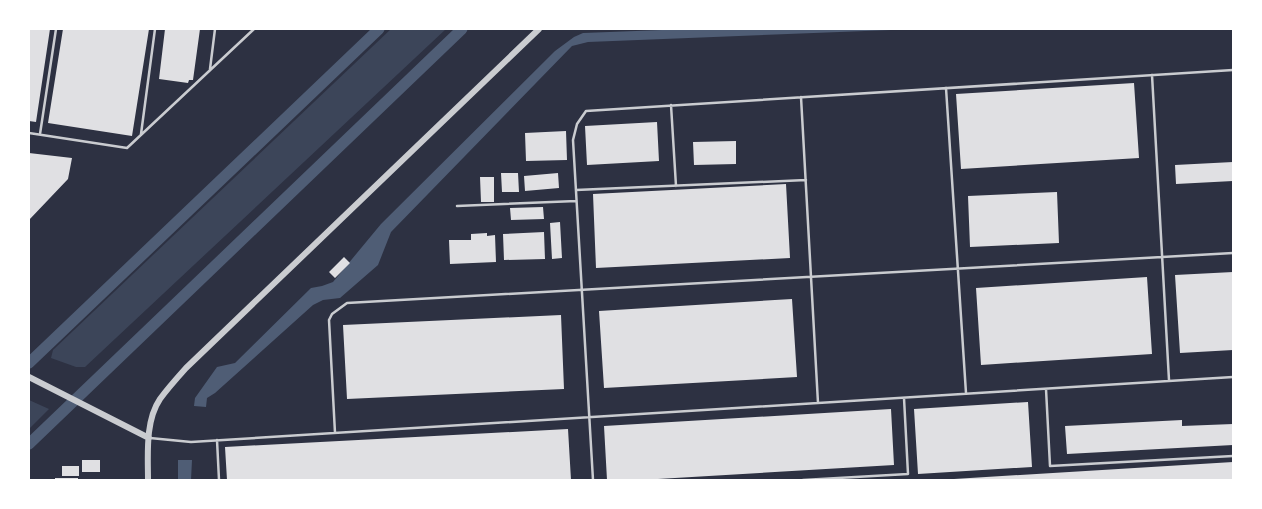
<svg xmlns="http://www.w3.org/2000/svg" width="1262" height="509" font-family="Signika,sans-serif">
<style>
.green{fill:#3c4559}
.water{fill:#4f5d75}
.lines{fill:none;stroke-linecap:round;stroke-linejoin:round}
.canal{stroke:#4f5d75;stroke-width:11}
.building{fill:#e0e0e3}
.service{stroke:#caccd0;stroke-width:2.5}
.tertiary{stroke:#caccd0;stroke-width:6}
</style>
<rect width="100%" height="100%" fill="#2d3142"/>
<path class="green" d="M 391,29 L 446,29 L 85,367 L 76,367 L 51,358 L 53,350 Z
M 29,400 L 49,409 L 29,429 Z"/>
<path class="water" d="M 688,29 L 917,29 L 588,42 L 572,46 L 391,232 L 378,265 L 340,298 L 323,300 L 313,305 L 215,393 L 207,398 L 206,407 L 194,406 L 195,398 L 217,367 L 235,363 L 311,288 L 322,286 L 333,282 L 381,224 L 555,51 L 574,37 L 583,33 Z
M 178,460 L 192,460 L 191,480 L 178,480 Z"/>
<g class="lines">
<path class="canal" d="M 29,363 L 379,29
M 29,444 L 462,29"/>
</g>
<path class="building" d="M 29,29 L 50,29 L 36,122 L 29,121 Z
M 63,29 L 149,29 L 132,136 L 48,123 Z
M 165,29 L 200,29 L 193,80 L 189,80 L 188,83 L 159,79 Z
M 1134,83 L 1139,158 L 961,169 L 956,94 Z
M 657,122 L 659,161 L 587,165 L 585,126 Z
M 566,131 L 567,160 L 526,161 L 525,133 Z
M 736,141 L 736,164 L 694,165 L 693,142 Z
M 29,153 L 72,158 L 68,179 L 29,220 Z
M 1233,162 L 1233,181 L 1176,184 L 1175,165 Z
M 501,173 L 518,173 L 519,192 L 502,192 Z
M 558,173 L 559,188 L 525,191 L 524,176 Z
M 480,177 L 494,177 L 494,202 L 481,202 Z
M 786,184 L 790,258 L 596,268 L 593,194 Z
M 1057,192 L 1059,243 L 970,247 L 968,196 Z
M 543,207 L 544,219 L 511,220 L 510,208 Z
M 560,222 L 562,258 L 552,259 L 550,223 Z
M 544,232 L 545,259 L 504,260 L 503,234 Z
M 487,233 L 487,236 L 495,235 L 496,262 L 450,264 L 449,240 L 471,240 L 471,234 Z
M 344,257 L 350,263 L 335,278 L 329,272 Z
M 1233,272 L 1233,350 L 1180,353 L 1175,275 Z
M 1147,277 L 1152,354 L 981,365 L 976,288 Z
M 792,299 L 797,377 L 604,388 L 599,311 Z
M 561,315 L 564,389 L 347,399 L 343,325 Z
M 1028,402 L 1032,467 L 918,474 L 914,409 Z
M 891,409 L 894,465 L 641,480 L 607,480 L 604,426 Z
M 1182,420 L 1182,426 L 1233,424 L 1233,445 L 1067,454 L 1065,426 Z
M 568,429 L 571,480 L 227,480 L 225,447 Z
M 82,460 L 100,460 L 100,472 L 82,472 Z
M 1233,462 L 1233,480 L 954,480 L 954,479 Z
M 62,466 L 79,466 L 79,476 L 62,476 Z
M 55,478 L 78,478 L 78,480 L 55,480 Z"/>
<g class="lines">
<path class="service" d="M 210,69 L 215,29
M 1152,75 L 1169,380
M 946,88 L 966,393
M 801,97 L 818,403
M 671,105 L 676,186
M 29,133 L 127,148 L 254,29
M 40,134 L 56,29
M 141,134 L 155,29
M 576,190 L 806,180
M 457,206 L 576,201
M 1046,389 L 1050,466 L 1233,456
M 335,433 L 329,320 L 332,314 L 347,303 L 1233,253
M 150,438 L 191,442 L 1233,377
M 217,440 L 219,480
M 593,480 L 573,140 L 577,124 L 586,111 L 1233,70
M 803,480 L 908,474 L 904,398"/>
<path class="tertiary" d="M 29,377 L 149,438
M 148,480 C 148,455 145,421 160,399 C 168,388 177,378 186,368 L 539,29"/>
</g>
<rect width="1262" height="509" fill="none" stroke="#ffffff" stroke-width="60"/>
</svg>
